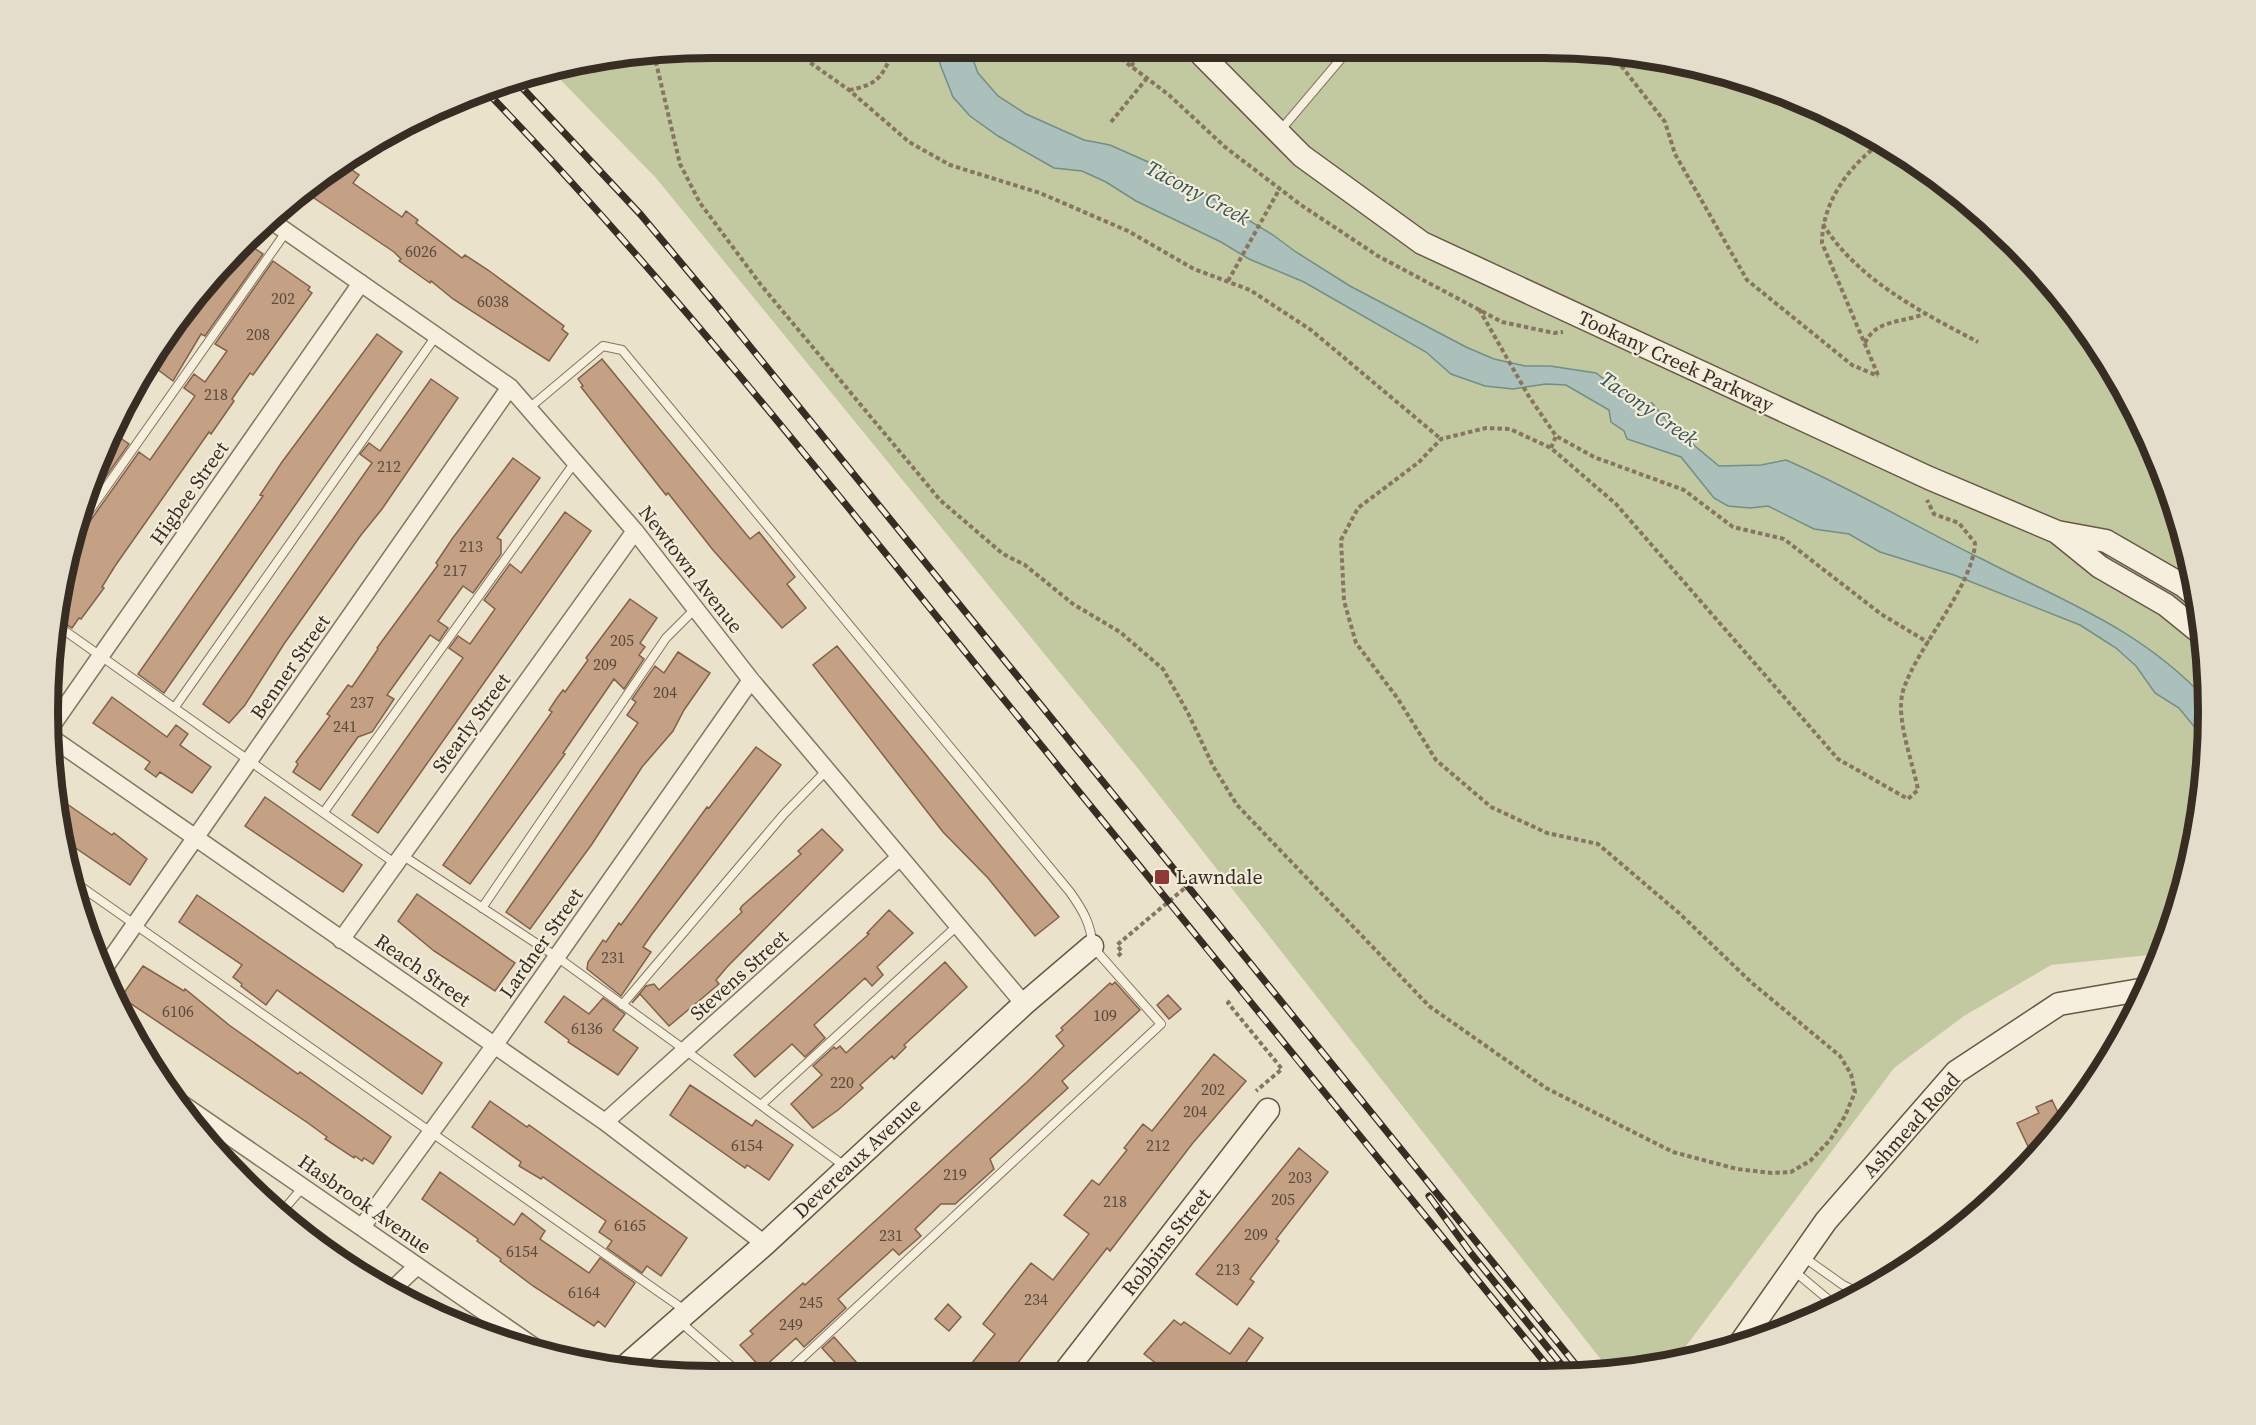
<svg xmlns="http://www.w3.org/2000/svg" width="2256" height="1425" font-family="'Source Serif 4',serif">
<style>
.green{fill:#c2c8a0}
.water{fill:#abc0ba;stroke:#728e87;stroke-width:1.5}
.building{fill:#c4a185;stroke:#826149;stroke-width:1.5}
.lines{fill:none;stroke-linecap:round;stroke-linejoin:round}
.lane-casing{stroke:#867561;stroke-width:10}
.street-casing{stroke:#867561;stroke-width:19}
.secondary-casing{stroke:#685744;stroke-width:25}
.path{stroke:#867561;stroke-width:4;stroke-dasharray:4.5 3;stroke-linecap:butt}
.lane{stroke:#f6efde;stroke-width:8}
.street{stroke:#f6efde;stroke-width:16}
.secondary{stroke:#f6efde;stroke-width:22}
.rail-casing{stroke:#382d23;stroke-width:7}
.rail{stroke:#f3ecda;stroke-width:4.5;stroke-dasharray:14;stroke-linecap:butt}
.poi-dot{fill:#8e3938;stroke:#f3ecda;stroke-width:2}
.labels{text-anchor:middle;stroke-width:4.5;stroke-linejoin:round;paint-order:stroke}
.number-label{font-size:16px;fill:#5b4a3c}
.street-label{font-size:20px;fill:#382d23;stroke:#f3ecda}
.poi-label{font-size:20px;fill:#382d23;stroke:#f3ecda;text-anchor:start}
.water-label{font-size:21px;font-style:italic;fill:#345654;stroke:#f3ecda}
.rim{fill:none;stroke:#382d23;stroke-width:8}
</style>
<rect width="100%" height="100%" fill="#eae2cb"/>
<path class="green" d="M 625,54 L 1630,54 L 1798,99 L 1948,186 L 2043,275 L 2119,381 L 2173,499 L 2202,626 L 2207,756 L 2185,885 L 2159,954 L 2051,965 L 1964,1016 L 1894,1068 L 1677,1358 L 1610,1371 L 1140,771 L 656,178 L 552,71 Z"/>
<path class="water" d="M 941,54 L 971,54 L 978,73 L 998,96 L 1026,114 L 1084,140 L 1110,145 L 1164,169 L 1273,235 L 1296,252 L 1350,286 L 1466,347 L 1494,359 L 1525,366 L 1550,366 L 1596,373 L 1636,404 L 1652,403 L 1671,426 L 1719,466 L 1761,465 L 1786,460 C 1853,489 1916,527 1982,559 C 2065,602 2139,628 2205,698 L 2206,741 L 2179,708 L 2155,693 L 2136,666 L 2116,648 L 2080,625 L 1954,575 L 1880,552 L 1849,534 L 1814,529 L 1768,506 L 1750,508 L 1728,506 L 1714,498 L 1681,457 L 1627,439 L 1624,431 L 1611,422 L 1609,410 L 1566,385 L 1546,384 L 1513,389 L 1485,386 L 1451,374 L 1426,352 L 1304,282 L 1249,259 L 1221,242 L 1136,201 L 1106,182 L 1082,171 L 1054,168 L 998,136 L 970,116 L 953,97 L 940,64 Z"/>
<path class="building" d="M 341,162 L 359,175 L 353,183 L 402,217 L 406,211 L 418,220 L 416,223 L 462,258 L 465,255 L 488,270 L 564,326 L 562,329 L 568,334 L 549,361 L 453,299 L 431,281 L 430,283 L 399,261 L 401,259 L 394,252 L 305,192 Z
M 244,241 L 263,254 L 205,336 L 201,334 L 173,381 L 149,363 L 186,308 Z
M 273,261 L 310,287 L 308,290 L 312,293 L 253,375 L 250,373 L 232,399 L 234,401 L 211,434 L 209,432 L 115,566 L 102,587 L 104,588 L 81,619 L 79,618 L 72,628 L 59,620 L 77,533 L 83,531 L 139,452 L 150,460 L 195,396 L 184,388 L 194,374 L 205,382 L 227,351 L 215,344 Z
M 377,334 L 402,352 L 164,693 L 138,674 L 263,496 L 260,495 L 282,462 Z
M 602,359 L 750,539 L 759,532 L 795,577 L 787,584 L 806,608 L 782,628 L 713,550 L 668,493 L 666,495 L 581,387 L 583,386 L 578,379 Z
M 431,379 L 458,398 L 382,509 L 361,535 L 284,644 L 245,705 L 229,723 L 203,704 L 372,463 L 360,454 L 369,443 L 380,451 Z
M 113,433 L 129,444 L 81,512 L 84,498 Z
M 513,458 L 540,478 L 497,538 L 501,540 L 501,554 L 473,593 L 463,586 L 438,621 L 448,628 L 439,641 L 430,635 L 387,695 L 394,699 L 372,732 L 358,737 L 320,790 L 293,772 L 298,764 L 296,762 L 330,716 L 327,714 L 348,685 L 352,687 L 378,649 L 377,648 L 438,565 L 436,563 L 452,539 Z
M 565,512 L 591,531 L 378,833 L 352,815 L 463,658 L 449,648 L 458,636 L 470,644 L 495,609 L 484,600 L 510,564 L 521,573 Z
M 630,599 L 657,618 L 640,643 L 645,647 L 639,655 L 644,659 L 624,689 L 614,679 L 563,753 L 565,754 L 470,884 L 443,865 L 552,712 L 549,710 L 557,698 L 563,690 L 565,692 L 588,660 L 586,658 Z
M 837,646 L 1059,917 L 1035,936 L 988,878 L 943,832 L 813,665 Z
M 678,652 L 710,673 L 684,710 L 673,731 L 642,767 L 592,844 L 530,929 L 506,912 L 638,723 L 627,715 L 636,702 L 632,699 L 655,666 L 664,673 Z
M 112,697 L 167,737 L 176,725 L 188,734 L 180,745 L 211,767 L 192,793 L 160,772 L 156,777 L 145,769 L 150,762 L 93,723 Z
M 756,747 L 781,765 L 652,934 L 643,947 L 651,952 L 621,996 L 587,969 L 588,962 L 603,940 L 606,942 L 619,923 L 621,925 L 707,807 L 709,808 Z
M 54,795 L 112,835 L 114,833 L 147,859 L 130,885 L 61,838 Z
M 265,797 L 362,865 L 343,892 L 245,826 Z
M 822,829 L 843,850 L 727,967 L 716,980 L 719,984 L 669,1026 L 640,994 L 632,1003 L 646,986 L 654,984 L 659,990 L 742,912 L 740,909 L 742,906 L 801,854 L 798,851 Z
M 417,894 L 515,963 L 495,991 L 434,951 L 398,921 Z
M 197,895 L 442,1063 L 422,1094 L 277,990 L 266,1005 L 241,986 L 242,984 L 233,977 L 242,965 L 179,922 Z
M 889,910 L 913,933 L 877,967 L 883,975 L 872,986 L 865,978 L 814,1025 L 825,1038 L 805,1057 L 792,1044 L 755,1077 L 734,1055 L 869,934 L 867,933 Z
M 945,962 L 967,987 L 904,1045 L 906,1047 L 894,1059 L 892,1056 L 860,1085 L 863,1088 L 838,1110 L 813,1128 L 791,1104 L 822,1075 L 813,1066 L 834,1047 L 836,1049 L 840,1046 L 846,1053 Z
M 143,966 L 184,991 L 185,989 L 229,1025 L 298,1074 L 300,1072 L 391,1137 L 373,1164 L 364,1158 L 362,1161 L 355,1156 L 354,1158 L 325,1139 L 327,1137 L 308,1123 L 121,997 Z
M 1115,982 L 1140,1010 L 1062,1081 L 1068,1088 L 990,1159 L 994,1169 L 955,1204 L 941,1204 L 915,1229 L 921,1236 L 899,1255 L 893,1249 L 838,1299 L 846,1308 L 804,1347 L 796,1338 L 762,1369 L 740,1345 L 753,1334 L 750,1331 L 803,1283 L 805,1285 L 827,1265 L 1027,1082 L 1064,1046 L 1056,1036 L 1063,1030 L 1061,1028 L 1110,983 L 1112,985 Z
M 1168,995 L 1181,1009 L 1169,1019 L 1157,1005 Z
M 564,996 L 589,1014 L 603,998 L 625,1014 L 613,1030 L 638,1048 L 618,1075 L 568,1042 L 569,1040 L 545,1022 Z
M 1214,1054 L 1246,1081 L 1192,1144 L 1110,1251 L 1107,1248 L 1010,1373 L 964,1373 L 995,1334 L 983,1324 L 1031,1263 L 1053,1280 L 1089,1234 L 1064,1215 L 1092,1180 L 1099,1185 L 1127,1150 L 1124,1148 L 1143,1124 L 1152,1131 Z
M 690,1085 L 752,1126 L 756,1120 L 793,1145 L 769,1180 L 747,1165 L 745,1168 L 670,1115 Z
M 2052,1100 L 2064,1125 L 2033,1157 L 2017,1123 L 2039,1113 L 2036,1107 Z
M 490,1101 L 527,1127 L 529,1125 L 687,1238 L 661,1276 L 647,1266 L 642,1273 L 607,1248 L 612,1241 L 599,1232 L 606,1221 L 543,1177 L 541,1179 L 519,1166 L 521,1162 L 472,1127 Z
M 1299,1148 L 1328,1172 L 1276,1239 L 1279,1241 L 1250,1279 L 1254,1282 L 1237,1305 L 1196,1274 Z
M 440,1172 L 514,1225 L 522,1213 L 545,1231 L 540,1239 L 589,1273 L 600,1258 L 635,1283 L 605,1327 L 598,1321 L 594,1326 L 533,1286 L 500,1261 L 501,1259 L 477,1241 L 478,1239 L 422,1199 Z
M 948,1304 L 961,1317 L 949,1331 L 935,1319 Z
M 1174,1320 L 1181,1325 L 1184,1322 L 1230,1354 L 1249,1328 L 1263,1338 L 1246,1362 L 1264,1374 L 1170,1374 L 1144,1354 Z
M 834,1337 L 865,1372 L 844,1372 L 822,1348 Z"/>
<g class="lines">
<g class="lane-casing">
<path id="lane" d="M 1279,132 L 1345,54
M 528,409 L 603,346 L 622,350 C 773,530 920,712 1070,892 C 1082,909 1092,925 1092,946 L 1161,1024 L 787,1372
M 78,527 L 286,232
M 58,626 L 396,864
M 175,707 L 436,336
M 324,812 L 575,462
M 402,855 L 557,957 L 846,1167
M 70,879 L 686,1311
M 482,908 L 666,638 L 695,609
M 622,1005 L 784,814 L 827,770
M 761,1105 L 957,926
M 280,1214 L 303,1187
M 1802,1256 L 1843,1285 L 1862,1294
M 1793,1270 L 1836,1306
M 678,1320 L 738,1372"/>
</g>
<g class="street-casing">
<path id="street" d="M 270,220 L 510,387 L 635,531 L 751,680 L 1024,1004
M 51,727 L 361,283
M 52,738 L 605,1122 L 765,1244
M 341,940 L 635,531
M 103,970 L 510,387
M 171,1096 L 535,1347
M 605,1122 L 900,857
M 362,1227 L 494,1046 L 751,680
M 393,1289 L 417,1266
M 1072,1364 L 1085,1373"/>
</g>
<g class="secondary-casing">
<path id="secondary" d="M 1201,54 L 1302,156 L 1422,243 L 1929,478 L 2057,532 L 2106,541 L 2184,586 L 2195,595
M 2058,533 L 2100,567 L 2166,605 L 2203,635
M 1739,1345 L 1826,1221 L 1956,1072 L 2059,1004 L 2146,989
M 621,1370 L 765,1244 L 1024,1004 L 1092,946
M 1064,1373 L 1268,1110"/>
</g>
<path class="path" d="M 654,54 L 680,164 L 700,203 L 761,285 L 940,500 L 1003,554 L 1025,565 L 1073,604 L 1120,632 L 1163,669 L 1188,713 L 1213,766 L 1237,805 L 1429,1006 L 1546,1088 L 1673,1152 L 1737,1169 L 1772,1173 L 1791,1172 L 1810,1161 L 1830,1140 L 1845,1116 L 1855,1092 L 1851,1074 L 1840,1056 L 1752,983 L 1679,913 L 1598,844 L 1547,833 L 1491,807 L 1436,760 L 1398,699 L 1356,643 L 1344,601 L 1341,540 L 1358,508 L 1419,462 L 1441,439 L 1486,428 L 1510,429 L 1551,448 L 1616,504 L 1838,759 L 1908,799 L 1918,790 C 1913,762 1895,718 1903,691 C 1916,648 1973,587 1975,543 L 1959,523 L 1934,514 L 1927,500
M 798,54 L 849,90 L 909,142 L 950,165 L 1040,193 L 1128,231 L 1194,269 L 1250,290 L 1311,330 L 1441,439
M 1115,54 L 1169,95 L 1225,147 L 1301,205 L 1378,256 L 1502,322 L 1554,333 L 1563,332
M 1612,54 L 1665,122 L 1675,154 L 1747,280 L 1852,365 L 1878,376
M 1131,66 L 1141,54
M 849,90 C 876,85 881,79 892,54
M 1111,122 L 1147,78
M 1823,224 C 1856,279 1923,313 1978,342
M 1228,281 L 1280,188
M 1479,309 L 1528,395 L 1556,436 L 1594,457 L 1684,490 L 1733,527 L 1784,539 L 1881,614 L 1929,643
M 1865,343 C 1876,319 1902,323 1924,314
M 1878,375 L 1822,243 C 1822,204 1847,168 1878,145
M 1551,448 L 1556,436
M 1118,956 L 1122,952 L 1117,945 L 1192,882
M 1230,1001 L 1228,1003 L 1282,1069 L 1256,1091"/>
<use href="#lane" class="lane"/>
<use href="#street" class="street"/>
<use href="#secondary" class="secondary"/>
<g class="rail-casing">
<path id="rail" d="M 515,80 L 641,215 L 718,307 L 1585,1376
M 485,90 C 658,269 814,465 971,659 C 1165,898 1360,1136 1555,1375
M 1429,1196 L 1470,1252 L 1570,1375"/>
</g>
<use href="#rail" class="rail"/>
</g>
<rect class="poi-dot" x="1154" y="869" width="16" height="16" rx="3"/>
<g class="labels">
<g class="number-label">
<text x="421" y="257">6026</text>
<text x="283" y="304">202</text>
<text x="493" y="307">6038</text>
<text x="258" y="340">208</text>
<text x="216" y="400">218</text>
<text x="389" y="472">212</text>
<text x="471" y="552">213</text>
<text x="455" y="576">217</text>
<text x="622" y="646">205</text>
<text x="605" y="670">209</text>
<text x="665" y="698">204</text>
<text x="362" y="708">237</text>
<text x="345" y="732">241</text>
<text x="613" y="963">231</text>
<text x="178" y="1017">6106</text>
<text x="1105" y="1021">109</text>
<text x="587" y="1034">6136</text>
<text x="842" y="1088">220</text>
<text x="1213" y="1095">202</text>
<text x="1195" y="1117">204</text>
<text x="747" y="1151">6154</text>
<text x="1158" y="1151">212</text>
<text x="955" y="1180">219</text>
<text x="1300" y="1183">203</text>
<text x="1283" y="1205">205</text>
<text x="1115" y="1207">218</text>
<text x="630" y="1231">6165</text>
<text x="1256" y="1240">209</text>
<text x="891" y="1241">231</text>
<text x="522" y="1257">6154</text>
<text x="1228" y="1275">213</text>
<text x="584" y="1298">6164</text>
<text x="1036" y="1305">234</text>
<text x="811" y="1308">245</text>
<text x="791" y="1330">249</text>
</g>
<g class="street-label">
<text transform="translate(1676 361) rotate(25)" y="7">Tookany Creek Parkway</text>
<text transform="translate(189 493) rotate(-55)" y="7">Higbee Street</text>
<text transform="translate(691 569) rotate(52)" y="7">Newtown Avenue</text>
<text transform="translate(290 667) rotate(-55)" y="7">Benner Street</text>
<text transform="translate(471 723) rotate(-54)" y="7">Stearly Street</text>
<text transform="translate(541 943) rotate(-55)" y="7">Lardner Street</text>
<text transform="translate(423 970) rotate(35)" y="7">Reach Street</text>
<text transform="translate(739 975) rotate(-42)" y="7">Stevens Street</text>
<text transform="translate(1911 1125) rotate(-48)" y="7">Ashmead Road</text>
<text transform="translate(857 1158) rotate(-43)" y="7">Devereaux Avenue</text>
<text transform="translate(365 1204) rotate(35)" y="7">Hasbrook Avenue</text>
<text transform="translate(1166 1242) rotate(-52)" y="7">Robbins Street</text>
</g>
<g class="poi-label">
<text x="1176" y="884">Lawndale</text>
</g>
<g class="water-label">
<text transform="translate(1198 193) rotate(28)" y="7">Tacony Creek</text>
<text transform="translate(1649 409) rotate(35)" y="7">Tacony Creek</text>
</g>
</g>
<path d="M0 0H2256V1425H0ZM712 58H1544A654 654 0 0 1 2198 712V712A654 654 0 0 1 1544 1366H712A654 654 0 0 1 58 712V712A654 654 0 0 1 712 58Z" fill="#e4ddcb" fill-rule="evenodd"/>
<path class="rim" d="M712 58H1544A654 654 0 0 1 2198 712V712A654 654 0 0 1 1544 1366H712A654 654 0 0 1 58 712V712A654 654 0 0 1 712 58Z"/>
</svg>
